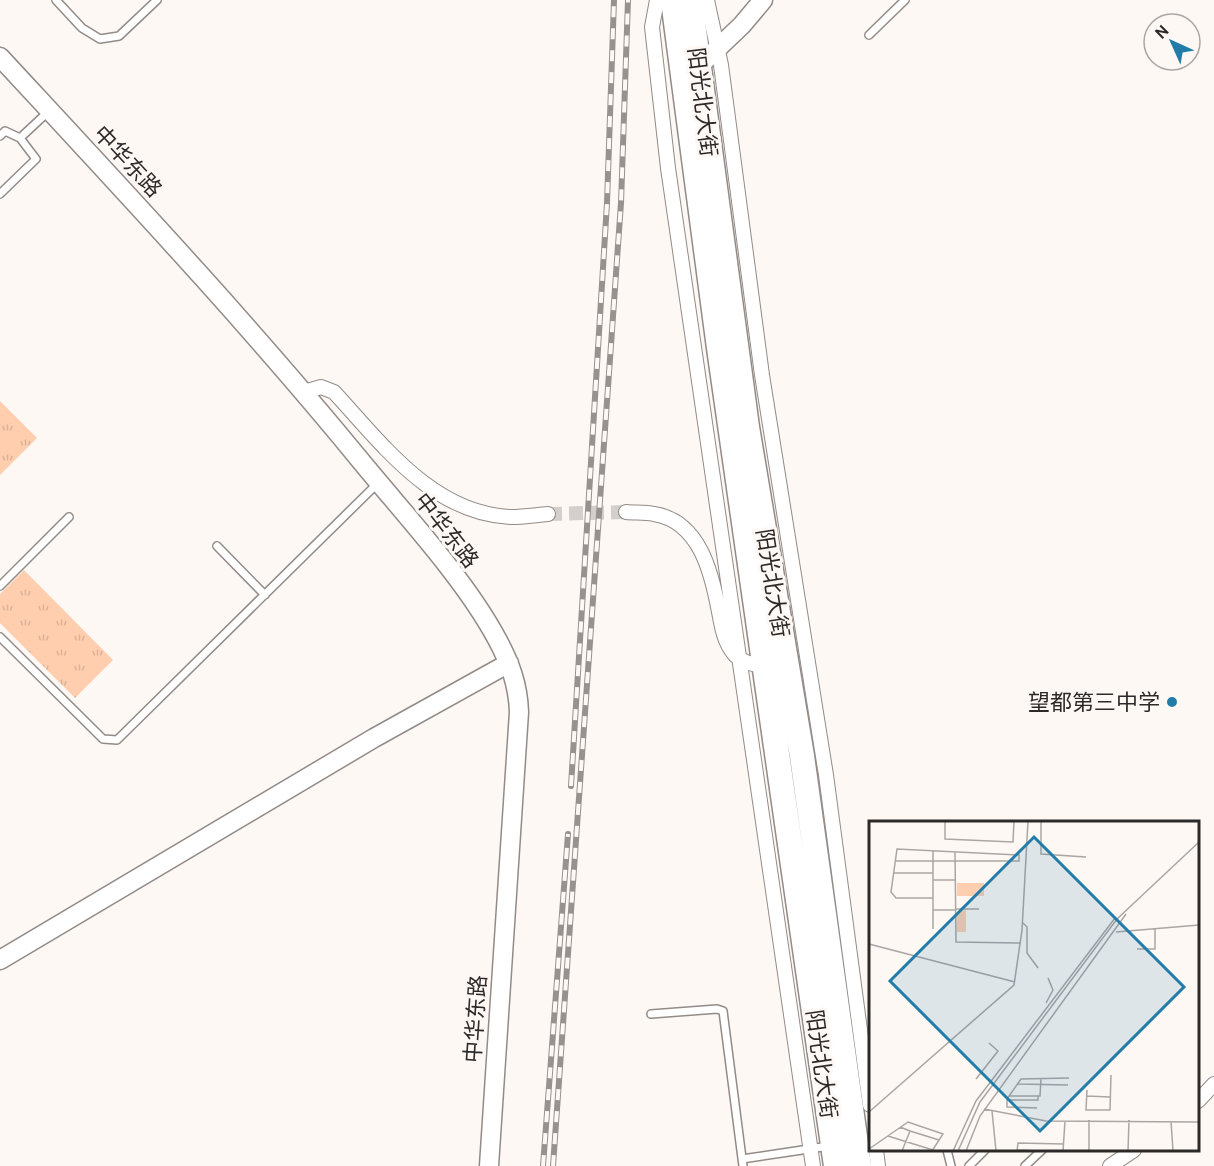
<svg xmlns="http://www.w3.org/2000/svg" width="1214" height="1166" font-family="Cabin,'Noto Sans SC',sans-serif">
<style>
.grass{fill:url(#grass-tufts)}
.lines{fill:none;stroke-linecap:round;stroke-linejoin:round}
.street-tunnel{stroke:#d4cfcc;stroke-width:14;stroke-dasharray:14 7;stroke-linecap:butt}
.lane-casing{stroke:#928b87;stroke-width:10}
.street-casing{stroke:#928b87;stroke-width:16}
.secondary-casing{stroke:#928b87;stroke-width:21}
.highway-casing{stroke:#928b87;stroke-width:27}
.lane{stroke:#fff;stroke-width:7}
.street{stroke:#fff;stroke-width:14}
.secondary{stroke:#fff;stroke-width:18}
.highway{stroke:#fff;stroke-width:24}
.rail-casing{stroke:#979290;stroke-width:6}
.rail{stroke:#fef8f5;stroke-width:4;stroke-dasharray:11;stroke-linecap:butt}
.poi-dot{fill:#227caa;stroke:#fef8f5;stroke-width:2}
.labels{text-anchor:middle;stroke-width:6;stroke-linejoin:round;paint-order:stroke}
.street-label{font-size:22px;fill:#2c2a28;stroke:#fef8f5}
.poi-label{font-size:22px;fill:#2c2a28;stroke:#fef8f5;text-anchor:end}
.inset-road{fill:none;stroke:#aaa6a3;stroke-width:1.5}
.view{fill:#227caa;fill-opacity:0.15;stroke:#227caa;stroke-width:3}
.inset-edge{fill:none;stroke:#2c2a28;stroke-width:3}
</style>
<defs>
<pattern id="grass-tufts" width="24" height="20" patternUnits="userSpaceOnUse" patternTransform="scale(1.5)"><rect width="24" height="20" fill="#ffceaf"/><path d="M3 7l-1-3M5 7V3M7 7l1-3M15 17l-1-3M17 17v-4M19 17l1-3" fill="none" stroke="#dbb197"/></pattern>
</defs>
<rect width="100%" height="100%" fill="#fef8f5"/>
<path class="grass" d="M 0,401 L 37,438 L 0,475 Z
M 24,570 L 113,660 L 75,698 L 0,623 L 0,594 Z"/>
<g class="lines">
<path class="street-tunnel" d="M 548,514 L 626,512"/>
<g class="lane-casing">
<path id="lane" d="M 56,0 L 82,28 L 100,39 L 119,36 L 157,0
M 869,35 L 905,0
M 0,136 L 5,131 L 20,138 L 36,159 L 0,194
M 20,138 L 49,111
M 217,546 L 265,595
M 0,586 L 69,517
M 0,637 L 103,739 L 117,740 L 378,483
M 651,1014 L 717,1009 L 723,1011 L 743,1166
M 947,1150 L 951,1166
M 742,1159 L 829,1146
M 969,1166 L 985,1150
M 1025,1166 L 1042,1150"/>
</g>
<g class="street-casing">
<path id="street" d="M 657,0 L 652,27 L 668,168 L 813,1166
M 707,0 L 721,65 L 762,375 L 826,775 L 870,1105
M 304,392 L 321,387 L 334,392 C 382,444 433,514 511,517 C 523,517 536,515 548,514
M 626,512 C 635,513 645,512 654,514 C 700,521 712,574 719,612 C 722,627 724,643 735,655 C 743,663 753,664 764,666
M 1198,1101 L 1214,1084
M 876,1150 L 878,1166
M 1110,1166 L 1134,1150"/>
</g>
<g class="secondary-casing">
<path id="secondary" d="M 0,57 C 124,191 249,324 365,466 C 408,518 466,581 497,639 C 510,663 518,684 519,712 L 489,1166
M 698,67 L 742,25 L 763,0
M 0,960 L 374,738 L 509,663"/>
</g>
<g class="highway-casing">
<path id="highway" d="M 673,0 L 719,348 L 836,1166
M 690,0 L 747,427 L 802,756 L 859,1166"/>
</g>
<use href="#lane" class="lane"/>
<use href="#street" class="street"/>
<use href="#secondary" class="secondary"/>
<use href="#highway" class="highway"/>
<g class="rail-casing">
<path id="rail" d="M 571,786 L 607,203 L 614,0
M 543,1166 L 568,834
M 553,1166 L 621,203 L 628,0"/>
</g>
<use href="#rail" class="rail"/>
</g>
<circle class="poi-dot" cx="1172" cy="702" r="6"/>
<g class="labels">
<g class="street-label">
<text transform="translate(703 102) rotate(83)" y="8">阳光北大街</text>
<text transform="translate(128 161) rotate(47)" y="8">中华东路</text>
<text transform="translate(447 530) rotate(52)" y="8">中华东路</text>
<text transform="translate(773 583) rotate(81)" y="8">阳光北大街</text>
<text transform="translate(475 1019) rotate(-86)" y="8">中华东路</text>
<text transform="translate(822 1064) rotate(82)" y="8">阳光北大街</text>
</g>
<g class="poi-label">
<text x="1160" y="710">望都第三中学</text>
</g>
</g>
<g transform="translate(869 821)">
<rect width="330" height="330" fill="#fef8f5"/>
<path d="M 88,62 L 115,62 L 115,75 L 88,75 ZM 97,89 L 97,111 L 88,111 L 88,91 Z" fill="#ffceaf"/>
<path class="inset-road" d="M 76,0 L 76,18 L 144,21 L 145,0M 172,0 L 172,33 L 217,36M 64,30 L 64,108M 86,31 L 87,121 L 152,122M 27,40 L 150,40 L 150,34 L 28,28 L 22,71 L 27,77 L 64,77M 24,52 L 64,52M 64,59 L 86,59M 86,88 L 110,88M 64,89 L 86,89M 154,102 L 158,106 L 158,132 L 169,147M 247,111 L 330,104M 0,123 L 146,161M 268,128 L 286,128 L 286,108M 177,182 L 184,169 L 179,157M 107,258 L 129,230 L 120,222M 149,263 L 199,264M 218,269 L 217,289 L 241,289 L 242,254M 140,275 L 171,275 L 172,257M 218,275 L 241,276M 138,279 L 169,279 L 169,275M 168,287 L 138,286 L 138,278 L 152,258 L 200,257M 115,288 L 177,300 L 330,301M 123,290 L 127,330M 0,291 L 145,164 L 153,109 L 159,0M 302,300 L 304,330M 31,306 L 41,310 L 33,330M 41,310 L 70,319M 19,315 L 64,329M 0,328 L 39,301 L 74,313 L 63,330M 148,329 L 170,330M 84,330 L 107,280 L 246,97M 89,330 L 111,281 L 248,98 L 330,21M 97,330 L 111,295 L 257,93M 148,330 L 149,322 L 195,323M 194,330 L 196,300M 220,330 L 220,299M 259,330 L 260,299"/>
<path class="view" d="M 165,16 L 315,166 L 171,310 L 21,160 Z"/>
<rect width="330" height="330" class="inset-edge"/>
</g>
<g transform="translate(1172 42) rotate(315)"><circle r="28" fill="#fef8f5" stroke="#aaa6a3" stroke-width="1.5"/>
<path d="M0-4.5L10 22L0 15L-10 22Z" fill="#227caa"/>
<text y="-9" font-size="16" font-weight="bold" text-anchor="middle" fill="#2c2a28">N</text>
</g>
</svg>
